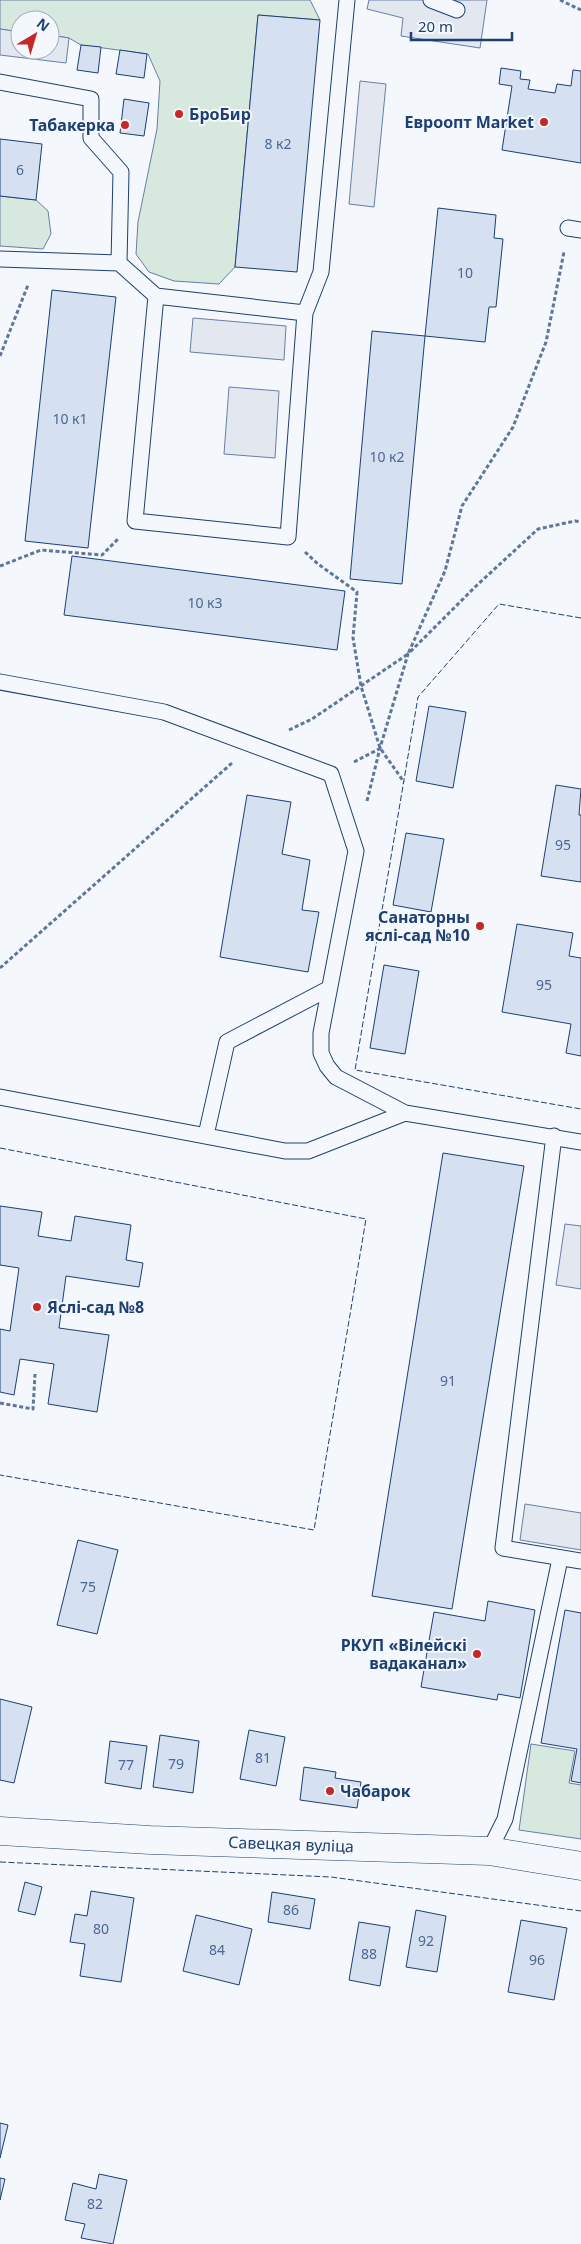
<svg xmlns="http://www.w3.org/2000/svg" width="581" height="2244" font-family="'Noto Sans',sans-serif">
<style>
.green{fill:#d7e8df;stroke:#687fa3}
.parking{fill:#e3e8f0;stroke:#687fa3}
.building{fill:#d5e0f0;stroke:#1d3f73}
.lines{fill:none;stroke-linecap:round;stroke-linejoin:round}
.service-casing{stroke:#1d3f73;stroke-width:17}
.tertiary-casing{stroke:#1d3f73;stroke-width:29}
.path{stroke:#5e769c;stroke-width:3;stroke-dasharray:4 2.5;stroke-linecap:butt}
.service{stroke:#f4f7fb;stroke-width:15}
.tertiary{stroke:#f4f7fb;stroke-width:28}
.fence{stroke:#1d3f73;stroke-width:1;stroke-dasharray:6 2.5;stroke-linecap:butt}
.poi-dot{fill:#c62828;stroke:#f4f7fb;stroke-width:2}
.labels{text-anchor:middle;stroke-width:4;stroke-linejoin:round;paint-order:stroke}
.number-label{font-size:14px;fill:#4b6792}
.poi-label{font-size:16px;font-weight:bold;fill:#1d3f73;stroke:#f4f7fb;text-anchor:end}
.street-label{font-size:16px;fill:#1d3f73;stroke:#f4f7fb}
</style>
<rect width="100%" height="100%" fill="#f4f7fb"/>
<path class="green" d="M 0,0 L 310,0 L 320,20 L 258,15 L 235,267 L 219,284 L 174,281 L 149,272 L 136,254 L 138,222 L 157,129 L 160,81 L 148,54 L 81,45 L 69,38 L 50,35 L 50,20 L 20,20 L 20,32 L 0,29 Z
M 0,196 L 36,200 L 48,211 L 51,234 L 43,249 L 0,246 Z
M 531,1744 L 575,1751 L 569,1783 L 581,1785 L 581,1839 L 519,1830 Z"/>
<path class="parking" d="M 369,0 L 487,0 L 480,48 L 401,36 L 403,18 L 367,9 Z
M 0,29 L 20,32 L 20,50 L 50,50 L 50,35 L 69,38 L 66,63 L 0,55 Z
M 360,81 L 386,84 L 374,207 L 349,204 Z
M 193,318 L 286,326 L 284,360 L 190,352 Z
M 229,387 L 279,391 L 275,458 L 224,454 Z
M 565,1224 L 581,1226 L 581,1289 L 556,1285 Z
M 525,1504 L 581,1513 L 581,1550 L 520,1540 Z"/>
<path class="building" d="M 258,15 L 320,20 L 297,272 L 235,267 Z
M 81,45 L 101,47 L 98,73 L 77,70 Z
M 120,50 L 147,54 L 144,78 L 116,74 Z
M 501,68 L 521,71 L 520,79 L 530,80 L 528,89 L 555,93 L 557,84 L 571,86 L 573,70 L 581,71 L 581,163 L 502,150 L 512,86 L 499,84 Z
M 124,99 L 149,103 L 144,136 L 120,133 Z
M 0,139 L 42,144 L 36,200 L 0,196 Z
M 438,208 L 496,215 L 494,238 L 503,239 L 496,307 L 489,307 L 485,342 L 425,336 Z
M 52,290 L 116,297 L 88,548 L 25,541 Z
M 372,331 L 425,336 L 402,584 L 350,579 Z
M 72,556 L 345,591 L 337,650 L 64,615 Z
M 429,706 L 466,712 L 453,788 L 416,781 Z
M 556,785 L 581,789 L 579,815 L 581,815 L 581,882 L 541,876 Z
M 247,795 L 291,802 L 282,854 L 310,860 L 302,910 L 319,912 L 308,972 L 220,957 Z
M 406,833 L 444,839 L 431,912 L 393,905 Z
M 517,924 L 573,933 L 569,956 L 581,958 L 581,1056 L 566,1053 L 571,1024 L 502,1012 Z
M 384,965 L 419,971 L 405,1054 L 370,1048 Z
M 443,1153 L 524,1166 L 452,1609 L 372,1596 Z
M 0,1206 L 42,1212 L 38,1236 L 71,1241 L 75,1216 L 131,1225 L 126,1260 L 143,1263 L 139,1287 L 66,1276 L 59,1328 L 109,1335 L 97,1412 L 48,1404 L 54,1364 L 20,1359 L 14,1395 L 0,1392 L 0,1329 L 10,1331 L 19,1268 L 0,1265 Z
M 78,1540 L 118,1550 L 97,1634 L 57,1625 Z
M 488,1601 L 535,1610 L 520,1698 L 498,1694 L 497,1700 L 421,1687 L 434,1612 L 485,1621 Z
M 565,1610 L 581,1613 L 581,1783 L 571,1781 L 577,1749 L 541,1743 Z
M 0,1699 L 32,1707 L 14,1783 L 0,1780 Z
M 249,1730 L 285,1737 L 276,1786 L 240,1779 Z
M 160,1735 L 199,1741 L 193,1793 L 153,1787 Z
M 110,1741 L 147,1746 L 141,1789 L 105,1783 Z
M 304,1767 L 336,1772 L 335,1778 L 361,1782 L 357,1808 L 300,1800 Z
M 25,1882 L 42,1887 L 35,1915 L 18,1911 Z
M 91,1891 L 134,1898 L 121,1982 L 80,1976 L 85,1944 L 70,1942 L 75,1914 L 87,1916 Z
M 272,1892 L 315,1899 L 310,1929 L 268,1922 Z
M 416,1910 L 446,1916 L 437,1972 L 406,1967 Z
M 196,1915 L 252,1929 L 239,1985 L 183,1971 Z
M 521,1920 L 567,1928 L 554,2000 L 508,1992 Z
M 359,1922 L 390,1927 L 380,1986 L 349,1980 Z
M 0,2123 L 8,2125 L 0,2158 Z
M 99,2174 L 127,2180 L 113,2244 L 81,2238 L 85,2224 L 65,2220 L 73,2183 L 96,2189 Z
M 0,2178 L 5,2179 L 0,2200 Z"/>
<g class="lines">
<g class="service-casing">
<path id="service" d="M 431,0 L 457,10
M 0,82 L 91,99 L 91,138 L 121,172 L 119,263 L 156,296 L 305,313 L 321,272 L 347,0
M 568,228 L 581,230
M 0,259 L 119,263
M 156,296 L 135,521 L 288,537 L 305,313
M 0,682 L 164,712 L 331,774 L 356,851 L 321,1033 L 321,1053 L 327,1066 L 336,1077 L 405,1113 L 581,1142
M 0,1097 L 285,1151 L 308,1151 L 405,1113
M 206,1135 L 227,1042 L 328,989
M 554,1136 L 503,1548 L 581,1561
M 489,1851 L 505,1819 L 560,1559"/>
</g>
<g class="tertiary-casing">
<path id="tertiary" d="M 0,1831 L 150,1840 L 489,1851 L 581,1866"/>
</g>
<path class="path" d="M 560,0 L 581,10
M 0,356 L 28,285
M 305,552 L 318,564 L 357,592 L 353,638 L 361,686 L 380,748 L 404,782
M 0,566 L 41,550 L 102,555 L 119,538
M 289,730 L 312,719 L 408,654 L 445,571 L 462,506 L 513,427 L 546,342 L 564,252
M 354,762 L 379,749
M 367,801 L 380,748 L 408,654 L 475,587 L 538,529 L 575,521 L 581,522
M 0,968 L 232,763
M 0,1403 L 33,1409 L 35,1374"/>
<use href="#service" class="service"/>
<use href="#tertiary" class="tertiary"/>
<path class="fence" d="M 581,618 L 499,604 L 418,697 L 355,1070 L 581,1109
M 0,1148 L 366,1219 L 314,1530 L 0,1475
M 0,1862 L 331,1877 L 581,1911"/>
</g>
<g class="poi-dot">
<circle cx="179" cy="114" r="5"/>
<circle cx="544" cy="122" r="5"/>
<circle cx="125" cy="125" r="5"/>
<circle cx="480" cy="926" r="5"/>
<circle cx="37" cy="1307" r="5"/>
<circle cx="477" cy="1654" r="5"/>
<circle cx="330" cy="1791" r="5"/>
</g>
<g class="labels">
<g class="number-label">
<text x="278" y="149">8 к2</text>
<text x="20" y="175">6</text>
<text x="465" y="278">10</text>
<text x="70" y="424">10 к1</text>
<text x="387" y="462">10 к2</text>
<text x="205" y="608">10 к3</text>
<text x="563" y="850">95</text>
<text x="544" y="990">95</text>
<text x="448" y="1386">91</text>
<text x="88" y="1592">75</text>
<text x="263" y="1763">81</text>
<text x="176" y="1769">79</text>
<text x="126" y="1770">77</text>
<text x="291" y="1915">86</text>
<text x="101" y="1934">80</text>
<text x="426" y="1946">92</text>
<text x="217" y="1955">84</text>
<text x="369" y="1959">88</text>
<text x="537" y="1965">96</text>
<text x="95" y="2209">82</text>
</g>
<g class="poi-label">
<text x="189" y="120" text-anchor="start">БроБир</text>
<text x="534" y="128">Евроопт Market</text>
<text x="115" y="131">Табакерка</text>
<text x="470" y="923">Санаторны<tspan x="470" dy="18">яслі-сад №10</tspan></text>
<text x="47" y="1313" text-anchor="start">Яслі-сад №8</text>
<text x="467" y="1651">РКУП «Вілейскі<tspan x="467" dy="18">вадаканал»</tspan></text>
<text x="340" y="1797" text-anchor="start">Чабарок</text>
</g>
<g class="street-label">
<text transform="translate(291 1844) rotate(2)" y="6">Савецкая вуліца</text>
</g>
</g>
<g transform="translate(35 35) rotate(38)"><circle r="24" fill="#f4f7fb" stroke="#9eadc5"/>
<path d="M0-4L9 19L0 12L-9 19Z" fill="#c62828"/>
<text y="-8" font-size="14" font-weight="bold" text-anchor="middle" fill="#1d3f73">N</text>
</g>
<path d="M411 32v8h101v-8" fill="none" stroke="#1d3f73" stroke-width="2.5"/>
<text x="418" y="32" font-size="15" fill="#1d3f73" stroke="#f4f7fb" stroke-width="4" paint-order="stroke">20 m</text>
</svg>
